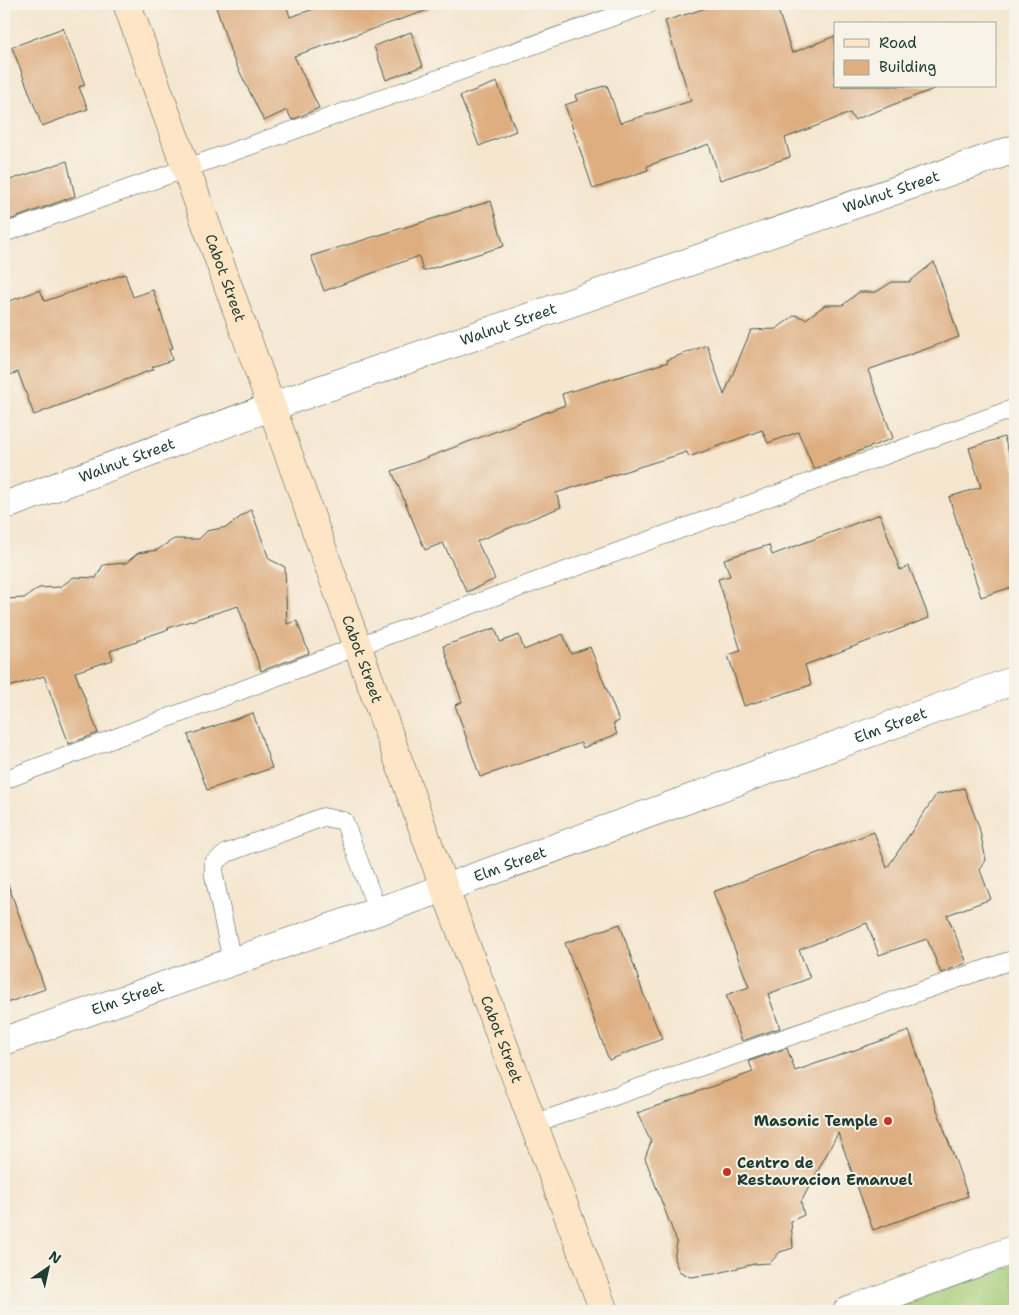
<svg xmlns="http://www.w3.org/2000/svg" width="1019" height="1315" font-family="'Shantell Sans',sans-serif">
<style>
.green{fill:#a5cd78;stroke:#628556}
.building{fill:#deae81}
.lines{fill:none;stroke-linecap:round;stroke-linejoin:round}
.lane-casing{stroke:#3f564b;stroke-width:19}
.street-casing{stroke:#3f564b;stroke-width:29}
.secondary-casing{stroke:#3f564b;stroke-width:29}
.lane{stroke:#fff;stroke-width:18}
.street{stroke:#fff;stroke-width:28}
.secondary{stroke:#fde5c5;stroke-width:28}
.poi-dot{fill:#c8321e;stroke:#f7f3e8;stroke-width:2}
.labels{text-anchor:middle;stroke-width:4;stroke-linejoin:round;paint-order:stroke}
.street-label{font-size:15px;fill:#1f3d34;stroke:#f7f3e8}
.poi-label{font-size:15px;font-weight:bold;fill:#1f3d34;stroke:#f7f3e8;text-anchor:end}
</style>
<rect width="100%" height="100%" fill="#f7f3e8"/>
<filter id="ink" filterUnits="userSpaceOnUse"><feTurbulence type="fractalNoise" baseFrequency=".02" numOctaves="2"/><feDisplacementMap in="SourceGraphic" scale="10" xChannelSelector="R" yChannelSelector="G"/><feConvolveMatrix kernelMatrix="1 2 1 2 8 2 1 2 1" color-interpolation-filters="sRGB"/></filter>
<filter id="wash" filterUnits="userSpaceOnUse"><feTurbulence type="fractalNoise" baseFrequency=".0096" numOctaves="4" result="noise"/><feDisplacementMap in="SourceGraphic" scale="20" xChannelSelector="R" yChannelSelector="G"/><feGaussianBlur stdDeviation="1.12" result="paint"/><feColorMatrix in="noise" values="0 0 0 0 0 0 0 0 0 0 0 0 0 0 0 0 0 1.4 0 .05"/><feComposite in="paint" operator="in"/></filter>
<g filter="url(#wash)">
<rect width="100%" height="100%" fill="#f5e6cf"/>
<path class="green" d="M 1015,1265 L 1015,1311 L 887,1311 L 999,1270 Z"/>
<g id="blocks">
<path class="building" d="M 215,4 L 286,4 L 290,17 L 329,4 L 430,4 L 431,9 L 294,56 L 319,108 L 292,120 L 287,110 L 264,121 L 232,56 Z
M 719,4 L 776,4 L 792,53 L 835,36 L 835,86 L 935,86 L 936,88 L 854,120 L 850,113 L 785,138 L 790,157 L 720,180 L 709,144 L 647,166 L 648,170 L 593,189 L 565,105 L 577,101 L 575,95 L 607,85 L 620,123 L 691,101 L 665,21 Z
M 63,28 L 85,85 L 79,87 L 88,109 L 42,126 L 12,47 Z
M 411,32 L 423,66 L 386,80 L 374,46 Z
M 497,82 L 516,131 L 479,146 L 460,96 Z
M 67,161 L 75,196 L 4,222 L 4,182 Z
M 491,201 L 504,246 L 423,271 L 419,256 L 324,291 L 311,256 Z
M 934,262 L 959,337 L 868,370 L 893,438 L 814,469 L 798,432 L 768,443 L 762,430 L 689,457 L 687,452 L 556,493 L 561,507 L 477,541 L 495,579 L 467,592 L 443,543 L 425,550 L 392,471 L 565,405 L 562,394 L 668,362 L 667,360 L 707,345 L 724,395 L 751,330 L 776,329 L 795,315 L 806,319 L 825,305 L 843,305 L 859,292 L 876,292 L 892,282 L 909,282 Z
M 125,274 L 133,297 L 153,290 L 173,348 L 169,349 L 172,360 L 152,367 L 154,369 L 34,415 L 18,372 L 10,375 L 4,357 L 4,303 L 40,290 L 45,301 Z
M 1004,437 L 1015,471 L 1015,586 L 981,597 L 949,497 L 981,487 L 969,448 Z
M 251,509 L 269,559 L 285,567 L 287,624 L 297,621 L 309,653 L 261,671 L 238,606 L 168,628 L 169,629 L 137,640 L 137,642 L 110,651 L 113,660 L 75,672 L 98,733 L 69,744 L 44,676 L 9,687 L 4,670 L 4,599 L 24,598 L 39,588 L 60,587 L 74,577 L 96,578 L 103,565 L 126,563 L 138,553 L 157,550 L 174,539 L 199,539 L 207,531 L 227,527 Z
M 880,514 L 900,570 L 909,566 L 929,618 L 805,665 L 811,685 L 744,706 L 728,655 L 741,651 L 718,579 L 730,576 L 724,559 L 769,545 L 772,555 Z
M 495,628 L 500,642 L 519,635 L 524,650 L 563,634 L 571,654 L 590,647 L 619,721 L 613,724 L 617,734 L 583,748 L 581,743 L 480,777 L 455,705 L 462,702 L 443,646 Z
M 253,713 L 272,768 L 207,790 L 188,735 Z
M 964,788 L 979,827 L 986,860 L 980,870 L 991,899 L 947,915 L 967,963 L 941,973 L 927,939 L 879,955 L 867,923 L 799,950 L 810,978 L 768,994 L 780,1028 L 742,1041 L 726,995 L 749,987 L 713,892 L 874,832 L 887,868 L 936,795 Z
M 8,884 L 45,989 L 4,1004 L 4,885 Z
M 620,924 L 643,993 L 662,1039 L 609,1060 L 565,943 Z
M 909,1031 L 968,1196 L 873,1230 L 838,1133 L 801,1202 L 804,1215 L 791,1221 L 793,1248 L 780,1252 L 770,1263 L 754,1264 L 714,1274 L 690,1277 L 679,1271 L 674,1259 L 677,1242 L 645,1158 L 651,1142 L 637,1113 L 753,1072 L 749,1061 L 787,1048 L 795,1071 Z"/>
</g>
</g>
<g filter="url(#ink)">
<use href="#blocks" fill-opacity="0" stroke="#3f564b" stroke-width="1"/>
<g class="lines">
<g class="lane-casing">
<path id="lane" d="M 4,233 L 649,4
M 4,780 L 358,646 L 1015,408
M 232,962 L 214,876 L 214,863 L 227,853 L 323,817 L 344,821 L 378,912
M 533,1124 L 1015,959"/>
</g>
<g class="street-casing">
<g id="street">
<path id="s1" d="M 4,506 L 273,406 L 1015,149"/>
<path id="s2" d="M 4,1041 L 445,888 L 1015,680"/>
<path d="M 847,1311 L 1015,1249"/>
</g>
</g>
<g class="secondary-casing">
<g id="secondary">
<path id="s3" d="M 127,4 L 441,879 L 604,1311"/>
</g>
</g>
<use href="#lane" class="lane"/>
<use href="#street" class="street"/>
<use href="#secondary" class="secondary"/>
</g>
</g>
<g class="poi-dot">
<circle cx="888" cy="1121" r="5"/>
<circle cx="727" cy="1172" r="5"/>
</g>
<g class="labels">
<g class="street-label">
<text dy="5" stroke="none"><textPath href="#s1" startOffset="941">Walnut Street</textPath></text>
<text dy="5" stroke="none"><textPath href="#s3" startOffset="291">Cabot Street</textPath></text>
<text dy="5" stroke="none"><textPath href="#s1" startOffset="536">Walnut Street</textPath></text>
<text dy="5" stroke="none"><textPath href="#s1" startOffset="131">Walnut Street</textPath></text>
<text dy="5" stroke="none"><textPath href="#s3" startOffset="696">Cabot Street</textPath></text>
<text dy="5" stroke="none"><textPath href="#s2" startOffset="941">Elm Street</textPath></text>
<text dy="5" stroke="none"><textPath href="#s2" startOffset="536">Elm Street</textPath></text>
<text dy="5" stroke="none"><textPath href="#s2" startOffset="131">Elm Street</textPath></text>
<text dy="5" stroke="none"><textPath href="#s3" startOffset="1101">Cabot Street</textPath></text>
</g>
<g class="poi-label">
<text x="878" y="1126">Masonic Temple</text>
<text x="737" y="1168" text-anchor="start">Centro de<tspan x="737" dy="17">Restauracion Emanuel</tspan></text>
</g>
</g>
<rect width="1019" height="1315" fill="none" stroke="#f7f3e8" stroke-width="20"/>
<rect x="834" y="22" width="162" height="65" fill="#f7f3e8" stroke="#a1aaa0"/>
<rect x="844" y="39" width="25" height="8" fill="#fde5c5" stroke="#a1aaa0"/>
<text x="879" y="48" font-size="15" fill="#1f3d34">Road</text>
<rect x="844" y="60" width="25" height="15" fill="#deae81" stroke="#a1aaa0"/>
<text x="879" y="72" font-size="15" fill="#1f3d34">Building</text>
<g transform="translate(48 1268) rotate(34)" stroke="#f7f3e8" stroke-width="4" paint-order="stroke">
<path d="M0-4L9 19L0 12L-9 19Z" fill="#1f3d34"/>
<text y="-8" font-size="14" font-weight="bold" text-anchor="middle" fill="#1f3d34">N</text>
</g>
</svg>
